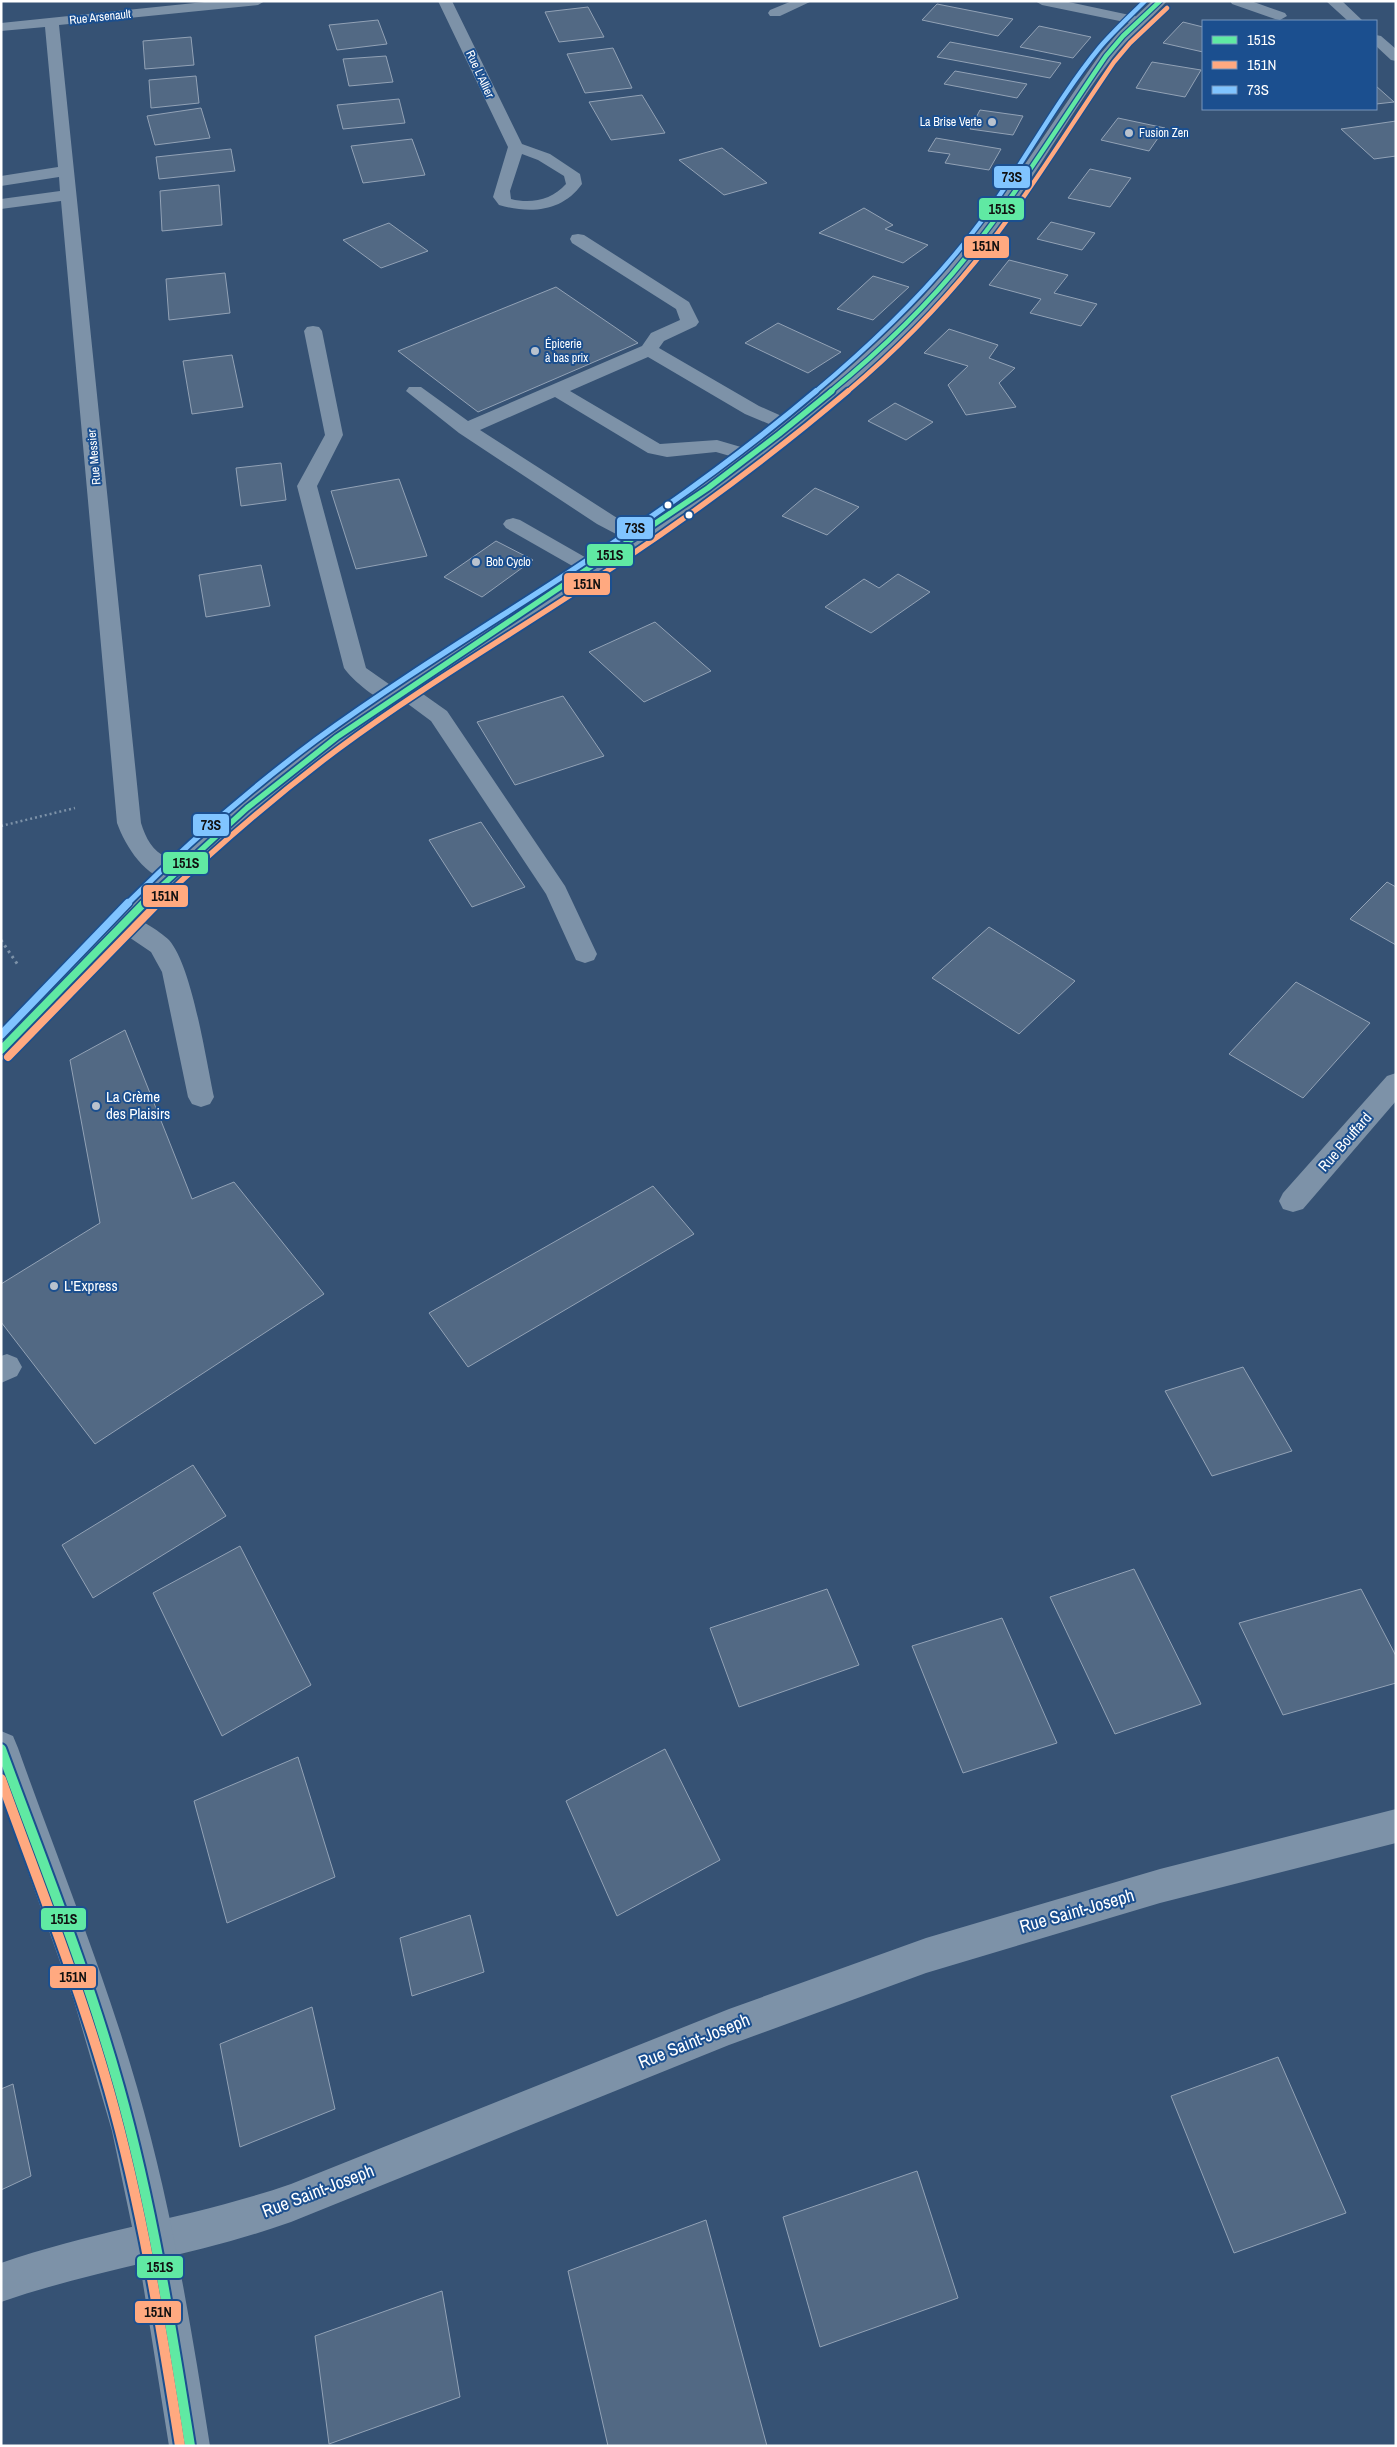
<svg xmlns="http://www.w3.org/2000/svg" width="1397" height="2447" font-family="'Archivo Narrow',sans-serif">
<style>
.building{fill:#526984;stroke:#92a2b6}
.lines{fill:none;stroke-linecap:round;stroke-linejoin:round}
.path-far1{stroke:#7d92a8;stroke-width:2.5;stroke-dasharray:2 3;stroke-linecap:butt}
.path{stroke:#7d92a8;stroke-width:3;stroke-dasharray:2.5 4;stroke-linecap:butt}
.service{fill:#7d92a8;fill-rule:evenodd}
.minor{fill:#7d92a8;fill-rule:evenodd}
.tertiary{fill:#7d92a8;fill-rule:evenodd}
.bus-1-far3-casing{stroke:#1b4f8f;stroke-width:7}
.bus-1-far2-casing{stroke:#1b4f8f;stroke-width:9}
.bus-1-far1-casing{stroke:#1b4f8f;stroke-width:11}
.bus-1-casing{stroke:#1b4f8f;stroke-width:14}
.bus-2-far3-casing{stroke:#1b4f8f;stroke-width:7}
.bus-2-far2-casing{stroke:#1b4f8f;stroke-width:9}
.bus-2-far1-casing{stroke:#1b4f8f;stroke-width:11}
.bus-2-casing{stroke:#1b4f8f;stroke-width:14}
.bus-3-far2-casing{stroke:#1b4f8f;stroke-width:7}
.bus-3-far1-casing{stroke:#1b4f8f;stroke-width:9}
.bus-3-casing{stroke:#1b4f8f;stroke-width:11}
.bus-1-far3{stroke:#60e9a3;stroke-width:4.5}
.bus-1-far2{stroke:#60e9a3;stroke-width:5.5}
.bus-1-far1{stroke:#60e9a3;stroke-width:8}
.bus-1{stroke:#60e9a3;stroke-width:10}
.bus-2-far3{stroke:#ffa980;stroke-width:4.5}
.bus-2-far2{stroke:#ffa980;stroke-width:5.5}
.bus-2-far1{stroke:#ffa980;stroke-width:8}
.bus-2{stroke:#ffa980;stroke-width:10}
.bus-3-far2{stroke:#80c4ff;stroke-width:4.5}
.bus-3-far1{stroke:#80c4ff;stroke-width:5.5}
.bus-3{stroke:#80c4ff;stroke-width:8}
.poi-dot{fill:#b9c2ce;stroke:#1b4f8f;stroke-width:2}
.bus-dot{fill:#fff;stroke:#1b4f8f;stroke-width:2}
.labels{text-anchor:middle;stroke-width:4;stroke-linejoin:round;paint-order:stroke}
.far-street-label{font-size:12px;fill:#fff;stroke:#1b4f8f}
.far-poi-label{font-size:12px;fill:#fff;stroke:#1b4f8f;text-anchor:start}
.poi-label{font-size:15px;fill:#fff;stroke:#1b4f8f;text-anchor:start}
.street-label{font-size:15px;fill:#fff;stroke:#1b4f8f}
.near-street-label{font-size:18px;fill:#fff;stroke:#1b4f8f}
.line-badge{stroke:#1b4f8f;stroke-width:2}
.pale-badge-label{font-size:14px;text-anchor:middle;font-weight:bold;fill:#111}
</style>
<rect width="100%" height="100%" fill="#365274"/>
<path class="building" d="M 937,4 L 1013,19 L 998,36 L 922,20 Z
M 588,7 L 604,37 L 559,42 L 545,12 Z
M 378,20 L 387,44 L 337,50 L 329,25 Z
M 1183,22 L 1203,27 L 1203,52 L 1163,43 Z
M 1039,26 L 1091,37 L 1073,58 L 1020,47 Z
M 191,37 L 194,65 L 145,69 L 143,41 Z
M 950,42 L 1061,63 L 1050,78 L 937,57 Z
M 613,48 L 632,88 L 585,93 L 567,54 Z
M 386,56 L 393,82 L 349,86 L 343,59 Z
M 1152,62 L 1201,70 L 1185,97 L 1136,88 Z
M 955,71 L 1027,84 L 1017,98 L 944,84 Z
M 196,76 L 199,103 L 151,108 L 149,80 Z
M 1376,86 L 1394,102 L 1376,104 Z
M 642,95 L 665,133 L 611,140 L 589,102 Z
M 399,99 L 405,123 L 343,129 L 337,105 Z
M 201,108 L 210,138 L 155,145 L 147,116 Z
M 980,110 L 1023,116 L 1013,135 L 970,129 Z
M 1118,118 L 1165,128 L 1149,151 L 1101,140 Z
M 1396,121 L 1396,156 L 1374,159 L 1341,129 Z
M 936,138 L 1001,149 L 989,170 L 945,163 L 950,154 L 928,151 Z
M 412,139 L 425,175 L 363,183 L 351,146 Z
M 722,148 L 767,183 L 724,195 L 679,160 Z
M 231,149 L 235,171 L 159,179 L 156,157 Z
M 1090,169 L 1131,178 L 1110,207 L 1068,198 Z
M 219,185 L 222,225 L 162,231 L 160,191 Z
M 864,208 L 893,225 L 885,229 L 928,245 L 903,263 L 819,233 Z
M 1051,222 L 1095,233 L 1082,250 L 1037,239 Z
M 389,223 L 428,251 L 381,268 L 343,240 Z
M 1009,260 L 1068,275 L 1054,293 L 1097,304 L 1081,326 L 1030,313 L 1041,299 L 989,285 Z
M 225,273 L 230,313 L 169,320 L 166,279 Z
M 873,276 L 909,287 L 873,320 L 837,309 Z
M 556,287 L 638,343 L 478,412 L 398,351 Z
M 778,323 L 841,352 L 808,373 L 745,343 Z
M 949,329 L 998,345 L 989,358 L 1015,368 L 999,383 L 1016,407 L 966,415 L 948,385 L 968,366 L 924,353 Z
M 232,355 L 243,407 L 192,414 L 183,361 Z
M 895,403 L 933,422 L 906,440 L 868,421 Z
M 281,463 L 286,500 L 241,506 L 236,468 Z
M 399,479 L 427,556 L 356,569 L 331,491 Z
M 815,488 L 859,507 L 827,535 L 782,516 Z
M 496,541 L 533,560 L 482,597 L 444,577 Z
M 261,565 L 270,606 L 206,617 L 199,575 Z
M 898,574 L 930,592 L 871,633 L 825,607 L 864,579 L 879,588 Z
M 655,622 L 711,671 L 644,702 L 589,652 Z
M 563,696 L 604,756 L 515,785 L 477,722 Z
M 481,822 L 525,887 L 472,907 L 429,840 Z
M 1387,882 L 1396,887 L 1396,945 L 1350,919 Z
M 989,927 L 1075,981 L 1019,1034 L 932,978 Z
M 1296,982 L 1370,1023 L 1303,1098 L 1229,1054 Z
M 125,1030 L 192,1199 L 234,1182 L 324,1294 L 95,1444 L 1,1322 L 1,1284 L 100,1223 L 70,1060 Z
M 653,1186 L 694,1234 L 468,1367 L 429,1313 Z
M 1243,1367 L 1292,1451 L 1212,1476 L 1165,1391 Z
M 193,1465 L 226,1516 L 93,1598 L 62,1545 Z
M 240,1546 L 311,1685 L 222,1736 L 153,1593 Z
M 1134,1569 L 1201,1704 L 1115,1734 L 1050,1597 Z
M 827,1589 L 859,1665 L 739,1707 L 710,1628 Z
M 1361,1589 L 1396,1656 L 1396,1683 L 1283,1715 L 1239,1623 Z
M 1002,1618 L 1057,1743 L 963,1773 L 912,1646 Z
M 665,1749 L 720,1860 L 617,1916 L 566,1801 Z
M 298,1757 L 335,1877 L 227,1923 L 194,1801 Z
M 470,1915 L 484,1972 L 412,1996 L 400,1938 Z
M 312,2007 L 335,2109 L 240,2147 L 220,2044 Z
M 1278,2057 L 1346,2213 L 1234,2253 L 1171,2096 Z
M 13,2084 L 31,2176 L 1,2190 L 1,2089 Z
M 917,2171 L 958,2298 L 820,2347 L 783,2217 Z
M 706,2220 L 767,2446 L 608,2446 L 568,2271 Z
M 442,2291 L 460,2397 L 329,2444 L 315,2336 Z"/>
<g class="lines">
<path class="path-far1" d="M 1,826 L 75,808"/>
<path class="path" d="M 1,940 L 18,965"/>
<path class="service" d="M 792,1 L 812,1 L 780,16 L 770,16 L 768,13 L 770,10 Z
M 1035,1 L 1064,1 L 1139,17 L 1146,21 L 1139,25 L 1042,5 Z
M 1230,1 L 1251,1 L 1285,13 L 1287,16 L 1280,20 L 1275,19 L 1232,4 Z
M 578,234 L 584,235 L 689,302 L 699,322 L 696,326 L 664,341 L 659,348 L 759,406 L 795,422 L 797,426 L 795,430 L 788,432 L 745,414 L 648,357 L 570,391 L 660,444 L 717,440 L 758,452 L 761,456 L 758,460 L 751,462 L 716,452 L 667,457 L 648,453 L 555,397 L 480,430 L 642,534 L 645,538 L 642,542 L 635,544 L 597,524 L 459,433 L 406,391 L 409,387 L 421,387 L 468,421 L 642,346 L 651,333 L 680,320 L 676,309 L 572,243 L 570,239 L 572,235 Z
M 313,326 L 319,327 L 322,331 L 343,435 L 317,486 L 366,668 L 396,689 L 405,685 L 413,687 L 447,711 L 565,886 L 597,954 L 594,960 L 585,963 L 576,960 L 546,894 L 431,721 L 404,701 C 389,713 353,681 344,668 L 297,486 L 325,435 L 304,331 L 307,327 Z
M 513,518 L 520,520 L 597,564 L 600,568 L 597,572 L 590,574 L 583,572 L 506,528 L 503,524 L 506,520 Z
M 123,912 C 135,916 160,931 169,940 C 192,966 206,1060 214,1097 L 210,1104 L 201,1107 L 192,1104 L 188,1097 L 162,972 L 151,952 L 114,927 L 111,921 L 114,915 Z
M 7,1354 L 17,1358 L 22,1367 L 17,1376 L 1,1383 L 1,1356 Z"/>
<path class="minor" d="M 214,1 L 265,1 L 258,5 L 59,25 L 141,823 C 146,839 152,850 167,858 C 174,863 181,865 186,873 L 182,879 C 151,888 126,848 117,823 L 61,201 L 1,209 L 1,199 L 60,191 L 59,177 L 1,186 L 1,176 L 58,167 L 45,27 L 1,31 L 1,23 Z
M 438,1 L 452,1 L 522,144 L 550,154 L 580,174 L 582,184 C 562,212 530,214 499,205 L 493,197 L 508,147 ZM 522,154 L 538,160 L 564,176 L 566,184 C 552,200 531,204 511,199 L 510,191 Z
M 1326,1 L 1342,1 L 1363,21 L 1348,21 Z
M 1376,35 L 1381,36 L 1396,49 L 1396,61 L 1391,60 L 1376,46 Z
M 1396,1073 L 1396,1101 L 1303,1209 L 1293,1212 L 1283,1209 L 1279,1201 L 1283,1193 L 1387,1076 Z
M 1396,1809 L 1396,1843 L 1160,1903 L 926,1973 L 729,2045 L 291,2222 C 196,2256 96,2269 1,2302 L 1,2263 C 96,2230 196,2217 291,2184 L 729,2009 L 926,1938 L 1160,1869 Z"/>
<path class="tertiary" d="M 1152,1 L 1167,1 C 1149,21 1128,37 1112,58 C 1070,113 1037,174 996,229 C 954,287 904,338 850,385 C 776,450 697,508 616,562 C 523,624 428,681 338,747 C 217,838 114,946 10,1057 L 1,1060 L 1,1033 C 103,927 205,822 325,735 C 413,671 508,615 599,555 C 709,483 817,404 910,310 C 985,234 1039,140 1101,53 L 1118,33 Z
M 1,1731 L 13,1736 L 18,1748 C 58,1861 104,1972 137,2087 C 171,2204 191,2325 210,2446 L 169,2446 L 140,2265 L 112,2131 L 74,2001 L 1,1796 Z"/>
<g class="bus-1-far3-casing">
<path id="bus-1-far3" d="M 830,392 C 880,351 927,306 967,256 C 1018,192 1060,123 1106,56 L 1123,36 L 1160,1"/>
</g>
<g class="bus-1-far2-casing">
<path id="bus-1-far2" d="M 142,904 L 247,808 L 337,737 L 708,488 L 779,434 L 832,391"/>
</g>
<g class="bus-1-far1-casing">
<path id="bus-1-far1" d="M 1,1050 L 144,903"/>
</g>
<g class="bus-1-casing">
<path id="bus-1" d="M 1,1749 C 42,1861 87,1972 119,2087 C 152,2205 171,2326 190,2446"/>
</g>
<g class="bus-2-far3-casing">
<path id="bus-2-far3" d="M 847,392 C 893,353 936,310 975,262 C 1026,199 1068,129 1114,62 L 1130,43 L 1167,8"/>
</g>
<g class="bus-2-far2-casing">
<path id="bus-2-far2" d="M 157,904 C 214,849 274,797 338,749 C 427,683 524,627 616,565 C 697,511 774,454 848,391"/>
</g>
<g class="bus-2-far1-casing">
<path id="bus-2-far1" d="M 8,1057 L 158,903"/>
</g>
<g class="bus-2-casing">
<path id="bus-2" d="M 1,1779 C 38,1882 79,1984 109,2090 C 142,2207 161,2326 180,2446"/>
</g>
<g class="bus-3-far2-casing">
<path id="bus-3-far2" d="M 815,392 C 877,340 935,284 983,219 C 1024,163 1056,101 1100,47 C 1114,31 1130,16 1145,1"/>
</g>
<g class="bus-3-far1-casing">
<path id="bus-3-far1" d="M 127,904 C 186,845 249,790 316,740 C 397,681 482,629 565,575 C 652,518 737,458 816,391"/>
</g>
<g class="bus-3-casing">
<path id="bus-3" d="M 1,1035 L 128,903"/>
</g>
<use href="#bus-1-far3" class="bus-1-far3"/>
<use href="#bus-1-far2" class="bus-1-far2"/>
<use href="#bus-1-far1" class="bus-1-far1"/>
<use href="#bus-1" class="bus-1"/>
<use href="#bus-2-far3" class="bus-2-far3"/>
<use href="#bus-2-far2" class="bus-2-far2"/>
<use href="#bus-2-far1" class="bus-2-far1"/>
<use href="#bus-2" class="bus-2"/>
<use href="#bus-3-far2" class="bus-3-far2"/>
<use href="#bus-3-far1" class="bus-3-far1"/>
<use href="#bus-3" class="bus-3"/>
</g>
<g class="poi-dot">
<circle cx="992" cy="122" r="5"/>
<circle cx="1129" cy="133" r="5"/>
<circle cx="535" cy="351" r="5"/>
<circle cx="476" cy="562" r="5"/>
<circle cx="96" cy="1106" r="5"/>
<circle cx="54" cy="1286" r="5"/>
</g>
<g class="bus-dot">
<circle cx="668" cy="505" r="4.5"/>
<circle cx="689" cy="515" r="4.5"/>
</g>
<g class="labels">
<g class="far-street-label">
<text transform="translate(100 17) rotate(-6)" y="4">Rue Arsenault</text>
<text transform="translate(480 74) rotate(65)" y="4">Rue L'Allier</text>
<text transform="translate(94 457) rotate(-95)" y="4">Rue Messier</text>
</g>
<g class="far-poi-label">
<text x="982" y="126" text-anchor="end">La Brise Verte</text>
<text x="1139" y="137">Fusion Zen</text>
<text x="545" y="348">Épicerie<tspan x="545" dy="14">à bas prix</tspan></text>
<text x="486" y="566">Bob Cyclo</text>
</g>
<g class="poi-label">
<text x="106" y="1102">La Crème<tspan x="106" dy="17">des Plaisirs</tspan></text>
<text x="64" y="1291">L'Express</text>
</g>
<g class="street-label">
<text transform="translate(1345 1142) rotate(-49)" y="5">Rue Bouffard</text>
</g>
<g class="near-street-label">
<text transform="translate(1077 1911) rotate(-16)" y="6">Rue Saint-Joseph</text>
<text transform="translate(694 2041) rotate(-22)" y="6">Rue Saint-Joseph</text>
<text transform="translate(318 2191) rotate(-21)" y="6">Rue Saint-Joseph</text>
</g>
</g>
<g class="line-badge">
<rect x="993" y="165" width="38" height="24" rx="5" fill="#80c4ff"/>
<rect x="978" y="197" width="47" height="24" rx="5" fill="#60e9a3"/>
<rect x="963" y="235" width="47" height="24" rx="5" fill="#ffa980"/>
<rect x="616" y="516" width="38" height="24" rx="5" fill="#80c4ff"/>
<rect x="586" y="543" width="48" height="24" rx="5" fill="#60e9a3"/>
<rect x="563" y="572" width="48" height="24" rx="5" fill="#ffa980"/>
<rect x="192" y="813" width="38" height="24" rx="5" fill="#80c4ff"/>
<rect x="162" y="851" width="47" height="24" rx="5" fill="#60e9a3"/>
<rect x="142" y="884" width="47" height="24" rx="5" fill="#ffa980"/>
<rect x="40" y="1907" width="47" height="24" rx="5" fill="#60e9a3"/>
<rect x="49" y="1965" width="48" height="24" rx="5" fill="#ffa980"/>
<rect x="136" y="2255" width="48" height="24" rx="5" fill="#60e9a3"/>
<rect x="134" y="2300" width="48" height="24" rx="5" fill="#ffa980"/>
</g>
<g class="pale-badge-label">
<text x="1012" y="182">73S</text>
<text x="1002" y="214">151S</text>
<text x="986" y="251">151N</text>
<text x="635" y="533">73S</text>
<text x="610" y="560">151S</text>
<text x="587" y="589">151N</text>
<text x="211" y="830">73S</text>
<text x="186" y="868">151S</text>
<text x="165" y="901">151N</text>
<text x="64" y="1924">151S</text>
<text x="73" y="1982">151N</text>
<text x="160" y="2272">151S</text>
<text x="158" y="2317">151N</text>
</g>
<rect width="1397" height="2447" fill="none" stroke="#ffffff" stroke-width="5"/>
<rect x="1202" y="20" width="175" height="90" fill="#1b4f8f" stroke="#7695bc"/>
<rect x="1212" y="36" width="25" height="8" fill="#60e9a3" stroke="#7695bc"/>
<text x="1247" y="45" font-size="15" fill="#ffffff">151S</text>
<rect x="1212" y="61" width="25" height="8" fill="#ffa980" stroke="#7695bc"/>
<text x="1247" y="70" font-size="15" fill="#ffffff">151N</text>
<rect x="1212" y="86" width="25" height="8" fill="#80c4ff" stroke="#7695bc"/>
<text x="1247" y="95" font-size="15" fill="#ffffff">73S</text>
</svg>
